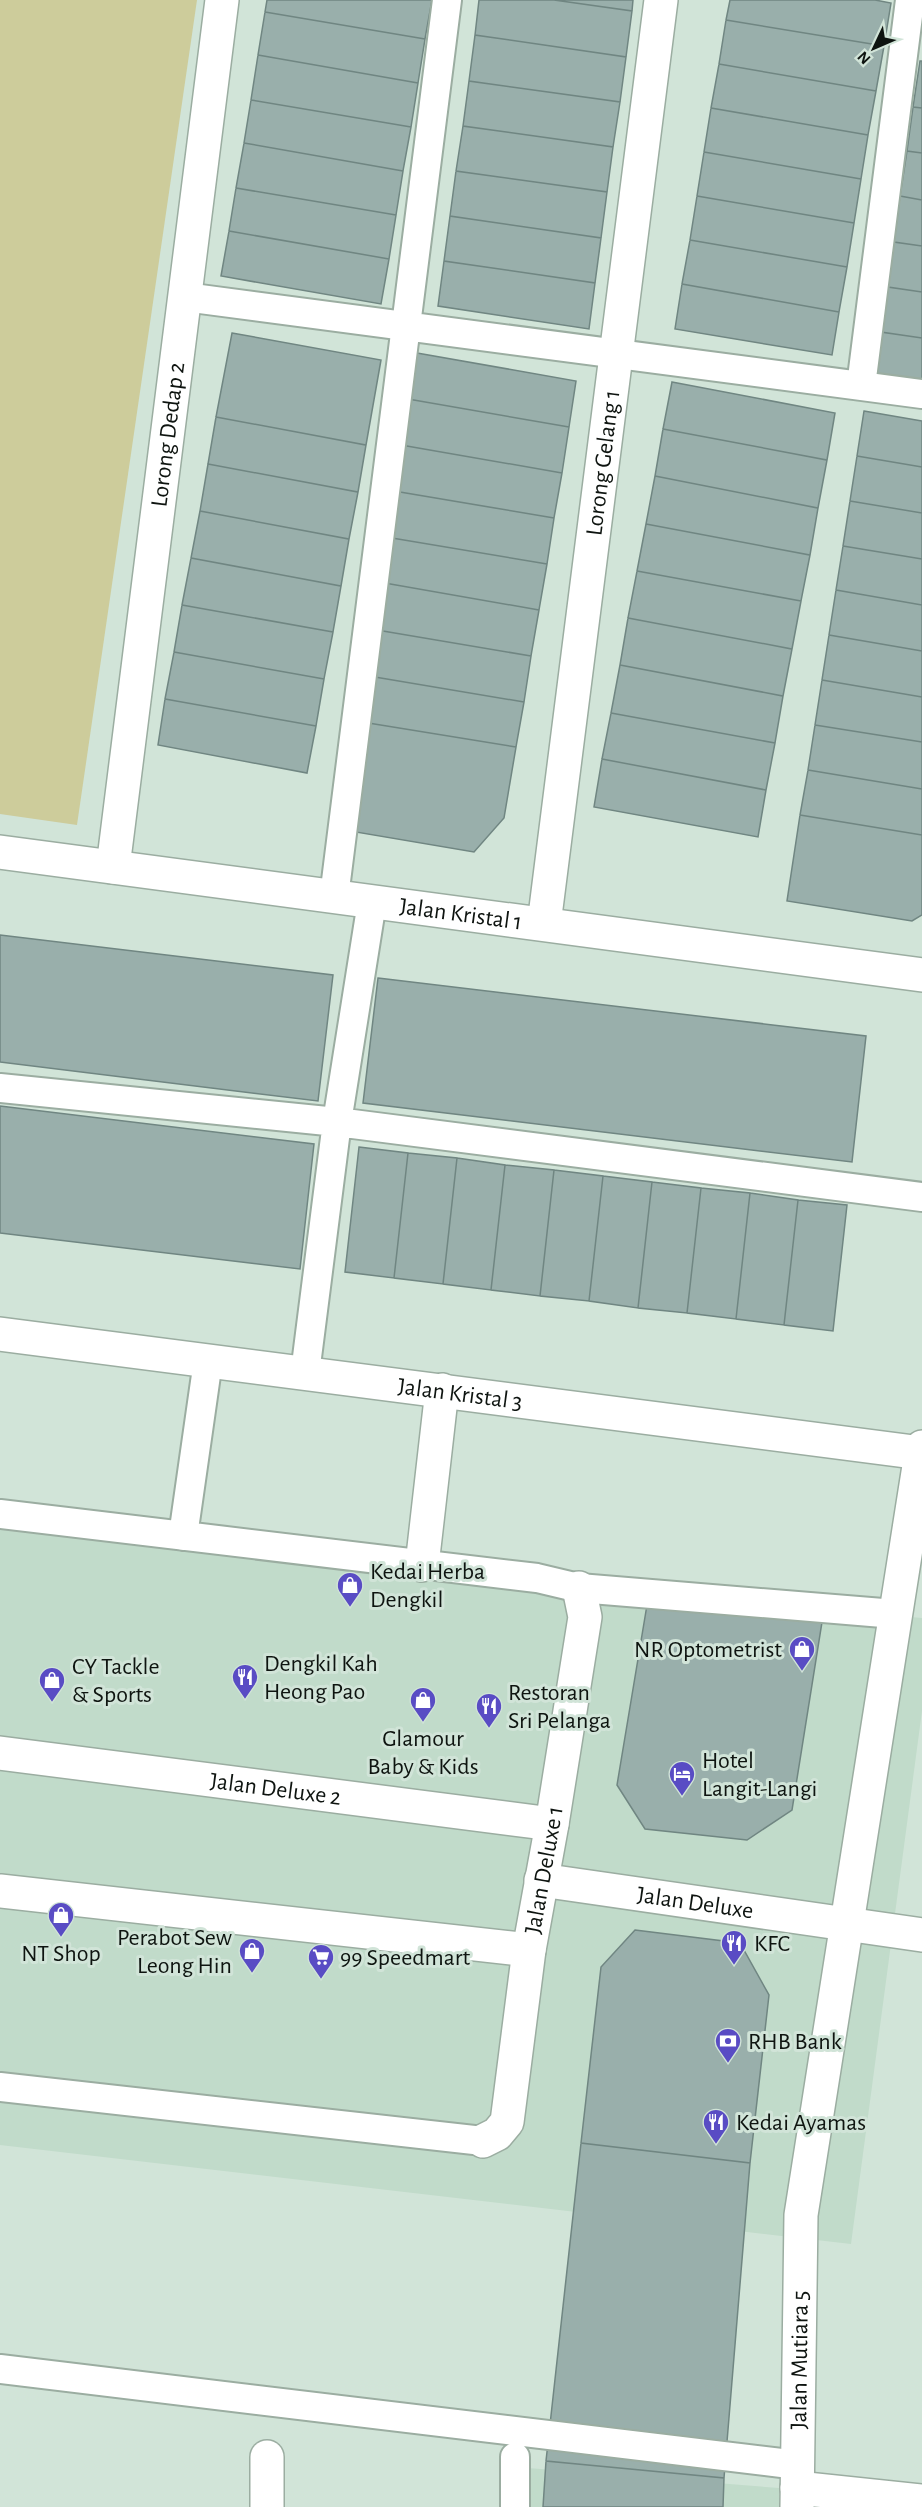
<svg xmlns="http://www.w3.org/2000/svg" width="922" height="2507" font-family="'Alegreya Sans',sans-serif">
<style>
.built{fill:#c1dbca}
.green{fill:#cdcc9b}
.building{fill:#99afab;stroke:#708682;stroke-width:1.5}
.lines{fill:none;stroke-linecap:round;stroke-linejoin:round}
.service-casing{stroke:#9bada1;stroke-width:32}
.minor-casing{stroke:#9bada1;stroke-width:36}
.service{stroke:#fff;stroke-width:28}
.minor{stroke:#fff;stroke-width:33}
.labels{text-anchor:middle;stroke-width:6;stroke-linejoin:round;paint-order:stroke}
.street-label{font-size:24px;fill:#0e1410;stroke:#d1e4d8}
.poi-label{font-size:24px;fill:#0e1410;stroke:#d1e4d8;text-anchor:start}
</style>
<rect width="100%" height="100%" fill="#d1e4d8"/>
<path class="built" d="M 0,1514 L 579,1588 L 922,1618 L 922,1711 L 851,2244 L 0,2145 Z
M 528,2468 L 779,2488 L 779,2507 L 528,2507 Z"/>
<path class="green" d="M 0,0 L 197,0 L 77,825 L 0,814 Z"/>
<path class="building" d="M 267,0 L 432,0 L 425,39 L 265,12 Z
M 479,0 L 554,0 L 632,11 L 626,57 L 475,35 Z
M 554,0 L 633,0 L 632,11 Z
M 730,0 L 875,0 L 891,3 L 884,46 L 726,20 Z
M 265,12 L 425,39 L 418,83 L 258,55 Z
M 726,20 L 884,46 L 876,91 L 719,64 Z
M 475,35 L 626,57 L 620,102 L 469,81 Z
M 258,55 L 418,83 L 411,127 L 251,100 Z
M 920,61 L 922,61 L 922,108 L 913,107 Z
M 719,64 L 876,91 L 868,135 L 711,108 Z
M 469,81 L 620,102 L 613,147 L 463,126 Z
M 251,100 L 411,127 L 403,171 L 244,143 Z
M 913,107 L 922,108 L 922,153 L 907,151 Z
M 711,108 L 868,135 L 861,179 L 704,152 Z
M 463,126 L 613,147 L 607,192 L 456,171 Z
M 244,143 L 403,171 L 396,215 L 236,188 Z
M 907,151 L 922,153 L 922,200 L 900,196 Z
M 704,152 L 861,179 L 854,223 L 697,196 Z
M 456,171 L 607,192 L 601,238 L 450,216 Z
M 236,188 L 396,215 L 389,259 L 229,231 Z
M 697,196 L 854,223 L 847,267 L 690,240 Z
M 900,196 L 922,200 L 922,246 L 894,242 Z
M 450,216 L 601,238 L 595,283 L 444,261 Z
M 229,231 L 389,259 L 381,304 L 221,276 Z
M 690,240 L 847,267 L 839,312 L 682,284 Z
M 894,242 L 922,246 L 922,292 L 888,287 Z
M 444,261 L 595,283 L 589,329 L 438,306 Z
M 682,284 L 839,312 L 832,355 L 675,329 Z
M 888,287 L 922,292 L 922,338 L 881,332 Z
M 881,332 L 922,338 L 922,384 L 874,377 Z
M 232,333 L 381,360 L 366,445 L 216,417 Z
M 417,353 L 576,381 L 569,427 L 408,399 Z
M 672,382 L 835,413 L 827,460 L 663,429 Z
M 408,399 L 569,427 L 562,473 L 401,445 Z
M 864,411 L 922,421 L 922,467 L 857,456 Z
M 216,417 L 366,445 L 358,492 L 208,464 Z
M 663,429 L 827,460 L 818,508 L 655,476 Z
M 401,445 L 562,473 L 554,518 L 394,491 Z
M 857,456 L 922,467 L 922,513 L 850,501 Z
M 208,464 L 358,492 L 349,539 L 200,511 Z
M 655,476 L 818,508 L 810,555 L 646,524 Z
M 394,491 L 554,518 L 547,564 L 386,537 Z
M 850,501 L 922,513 L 922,559 L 843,546 Z
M 200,511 L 349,539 L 341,586 L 191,558 Z
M 646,524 L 810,555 L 801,601 L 637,571 Z
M 386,537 L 547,564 L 539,610 L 379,582 Z
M 843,546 L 922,559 L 922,605 L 836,590 Z
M 191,558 L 341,586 L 333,632 L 182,605 Z
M 637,571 L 801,601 L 792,649 L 628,618 Z
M 379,582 L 539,610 L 531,656 L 371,629 Z
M 836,590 L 922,605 L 922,651 L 829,635 Z
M 182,605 L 333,632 L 324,679 L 174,652 Z
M 628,618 L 792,649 L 783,696 L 620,665 Z
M 371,629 L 531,656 L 524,702 L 363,675 Z
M 829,635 L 922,651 L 922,697 L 822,680 Z
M 174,652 L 324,679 L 316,726 L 165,699 Z
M 620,665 L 783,696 L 775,743 L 611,713 Z
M 363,675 L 524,702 L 516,747 L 356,721 Z
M 822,680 L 922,697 L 922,742 L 815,725 Z
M 165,699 L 316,726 L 307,773 L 158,745 Z
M 611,713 L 775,743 L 766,790 L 602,759 Z
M 356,721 L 516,747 L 504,818 L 474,852 L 338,829 Z
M 815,725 L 922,742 L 922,789 L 808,770 Z
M 602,759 L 766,790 L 758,837 L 594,807 Z
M 808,770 L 922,789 L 922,835 L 800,815 Z
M 800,815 L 922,835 L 922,915 L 912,921 L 787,901 Z
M 0,935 L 333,975 L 318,1101 L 0,1062 Z
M 378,978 L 866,1036 L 852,1162 L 363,1103 Z
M 0,1106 L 314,1144 L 300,1269 L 0,1233 Z
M 359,1147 L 408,1153 L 394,1278 L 345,1272 Z
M 408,1153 L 457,1158 L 443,1284 L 394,1278 Z
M 457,1158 L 505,1165 L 491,1290 L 443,1284 Z
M 505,1165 L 554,1170 L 540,1296 L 491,1290 Z
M 554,1170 L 603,1176 L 589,1301 L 540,1296 Z
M 603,1176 L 652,1182 L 638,1308 L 589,1301 Z
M 652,1182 L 701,1188 L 687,1313 L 638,1308 Z
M 701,1188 L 750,1193 L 736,1319 L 687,1313 Z
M 750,1193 L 798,1200 L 784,1325 L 736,1319 Z
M 798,1200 L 847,1205 L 833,1331 L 784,1325 Z
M 649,1593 L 822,1622 L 792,1810 L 747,1840 L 645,1829 L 617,1785 Z
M 635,1930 L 740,1943 L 769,1995 L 750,2163 L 581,2143 L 601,1967 Z
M 581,2143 L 750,2163 L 724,2478 L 546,2461 Z
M 546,2461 L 724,2478 L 723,2507 L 543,2507 Z"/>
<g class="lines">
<g class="service-casing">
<path id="service" d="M 185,297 L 922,394
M 861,386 L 910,0
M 334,897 L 447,0
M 0,1088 L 337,1122 L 922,1197
M 305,1373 L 337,1122 L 372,902
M 0,1514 L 537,1578 L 579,1588 L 895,1614
M 183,1536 L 208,1361
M 0,2087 L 483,2141
M 0,2369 L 798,2465
M 515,2507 L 515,2457"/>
</g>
<g class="minor-casing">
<g id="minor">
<path id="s1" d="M 0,852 L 922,975"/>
<path id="s2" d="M 113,867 L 222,0"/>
<path id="s3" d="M 544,924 L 661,0"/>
<path id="s4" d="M 0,1334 L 921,1453"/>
<path d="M 422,1565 L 442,1390"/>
<path id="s5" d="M 0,1753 L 552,1824"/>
<path id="s6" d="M 541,1880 L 922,1935"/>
<path d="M 0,1891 L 529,1950"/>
<path id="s7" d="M 483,2141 L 497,2134 L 507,2122 L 529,1950 L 552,1824 L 585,1617 L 579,1588"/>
<path d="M 797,2488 L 922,2501"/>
<path d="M 267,2507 L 267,2457"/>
<path id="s8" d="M 797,2507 L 801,2215 L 922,1447"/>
</g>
</g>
<use href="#service" class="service"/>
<use href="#minor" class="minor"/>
</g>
<defs>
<g id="shop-pin" transform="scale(1.35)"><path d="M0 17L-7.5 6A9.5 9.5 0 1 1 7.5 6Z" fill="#594cc4" stroke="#d1e4d8"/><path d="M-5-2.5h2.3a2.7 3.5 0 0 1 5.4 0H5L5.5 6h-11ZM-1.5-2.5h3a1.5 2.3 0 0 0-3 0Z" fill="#fff"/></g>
<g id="restaurant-pin" transform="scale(1.35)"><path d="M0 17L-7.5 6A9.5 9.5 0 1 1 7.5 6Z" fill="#594cc4" stroke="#d1e4d8"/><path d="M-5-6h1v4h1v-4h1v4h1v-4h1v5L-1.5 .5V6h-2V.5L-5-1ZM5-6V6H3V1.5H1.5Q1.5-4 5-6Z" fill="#fff"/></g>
<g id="hotel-pin" transform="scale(1.35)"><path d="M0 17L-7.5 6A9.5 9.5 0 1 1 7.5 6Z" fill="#594cc4" stroke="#d1e4d8"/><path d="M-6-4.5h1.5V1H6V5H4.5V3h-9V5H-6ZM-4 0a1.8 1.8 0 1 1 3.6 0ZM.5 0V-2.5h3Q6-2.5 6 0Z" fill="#fff"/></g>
<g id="supermarket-pin" transform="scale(1.35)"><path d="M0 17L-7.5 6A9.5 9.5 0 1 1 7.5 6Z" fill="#594cc4" stroke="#d1e4d8"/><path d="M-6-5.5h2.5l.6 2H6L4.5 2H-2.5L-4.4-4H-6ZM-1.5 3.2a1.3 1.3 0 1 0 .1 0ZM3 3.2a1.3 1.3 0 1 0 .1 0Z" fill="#fff"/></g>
<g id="bank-pin" transform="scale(1.35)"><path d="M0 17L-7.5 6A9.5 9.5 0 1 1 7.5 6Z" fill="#594cc4" stroke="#d1e4d8"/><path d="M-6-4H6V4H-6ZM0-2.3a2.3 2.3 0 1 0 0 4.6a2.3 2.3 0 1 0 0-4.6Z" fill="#fff"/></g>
</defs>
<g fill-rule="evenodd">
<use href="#shop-pin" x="350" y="1585"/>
<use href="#shop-pin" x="802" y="1649"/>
<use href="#restaurant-pin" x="245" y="1677"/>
<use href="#shop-pin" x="52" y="1680"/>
<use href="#shop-pin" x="423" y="1700"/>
<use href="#restaurant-pin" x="489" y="1706"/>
<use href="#hotel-pin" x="682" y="1774"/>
<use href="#shop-pin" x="61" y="1915"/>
<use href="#restaurant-pin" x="734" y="1943"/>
<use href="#shop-pin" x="252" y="1951"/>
<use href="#supermarket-pin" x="321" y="1957"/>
<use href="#bank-pin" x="728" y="2041"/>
<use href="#restaurant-pin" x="716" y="2122"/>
</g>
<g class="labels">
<g class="street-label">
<text dy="8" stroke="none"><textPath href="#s2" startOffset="436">Lorong Dedap 2</textPath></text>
<text dy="8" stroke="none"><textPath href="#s3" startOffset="465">Lorong Gelang 1</textPath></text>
<text dy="8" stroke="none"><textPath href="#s1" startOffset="465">Jalan Kristal 1</textPath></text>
<text dy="8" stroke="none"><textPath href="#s4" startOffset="464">Jalan Kristal 3</textPath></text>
<text dy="8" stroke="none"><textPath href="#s5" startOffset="278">Jalan Deluxe 2</textPath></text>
<text dy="8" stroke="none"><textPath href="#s7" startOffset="286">Jalan Deluxe 1</textPath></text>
<text dy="8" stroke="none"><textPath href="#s6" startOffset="156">Jalan Deluxe</textPath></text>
<text dy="8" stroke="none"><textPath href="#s8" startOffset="147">Jalan Mutiara 5</textPath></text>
</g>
<g class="poi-label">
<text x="370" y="1579">Kedai Herba<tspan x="370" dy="28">Dengkil</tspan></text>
<text x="782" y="1657" text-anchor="end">NR Optometrist</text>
<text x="264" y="1671">Dengkil Kah<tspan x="264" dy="28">Heong Pao</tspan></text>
<text x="72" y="1674">CY Tackle<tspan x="72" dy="28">&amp; Sports</tspan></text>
<text x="508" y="1700">Restoran<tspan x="508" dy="28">Sri Pelanga</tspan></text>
<text x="423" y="1746" text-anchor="middle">Glamour<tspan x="423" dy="28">Baby &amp; Kids</tspan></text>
<text x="702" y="1768">Hotel<tspan x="702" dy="28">Langit-Langi</tspan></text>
<text x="232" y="1945" text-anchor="end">Perabot Sew<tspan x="232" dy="28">Leong Hin</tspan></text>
<text x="754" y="1951">KFC</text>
<text x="61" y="1961" text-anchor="middle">NT Shop</text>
<text x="340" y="1965">99 Speedmart</text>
<text x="748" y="2049">RHB Bank</text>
<text x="736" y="2130">Kedai Ayamas</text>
</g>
</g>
<g transform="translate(874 48) rotate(226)" stroke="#d1e4d8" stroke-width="4.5" paint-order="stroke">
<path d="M0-4.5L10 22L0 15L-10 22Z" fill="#0e1410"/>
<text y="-9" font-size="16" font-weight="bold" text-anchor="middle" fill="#0e1410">N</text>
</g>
</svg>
